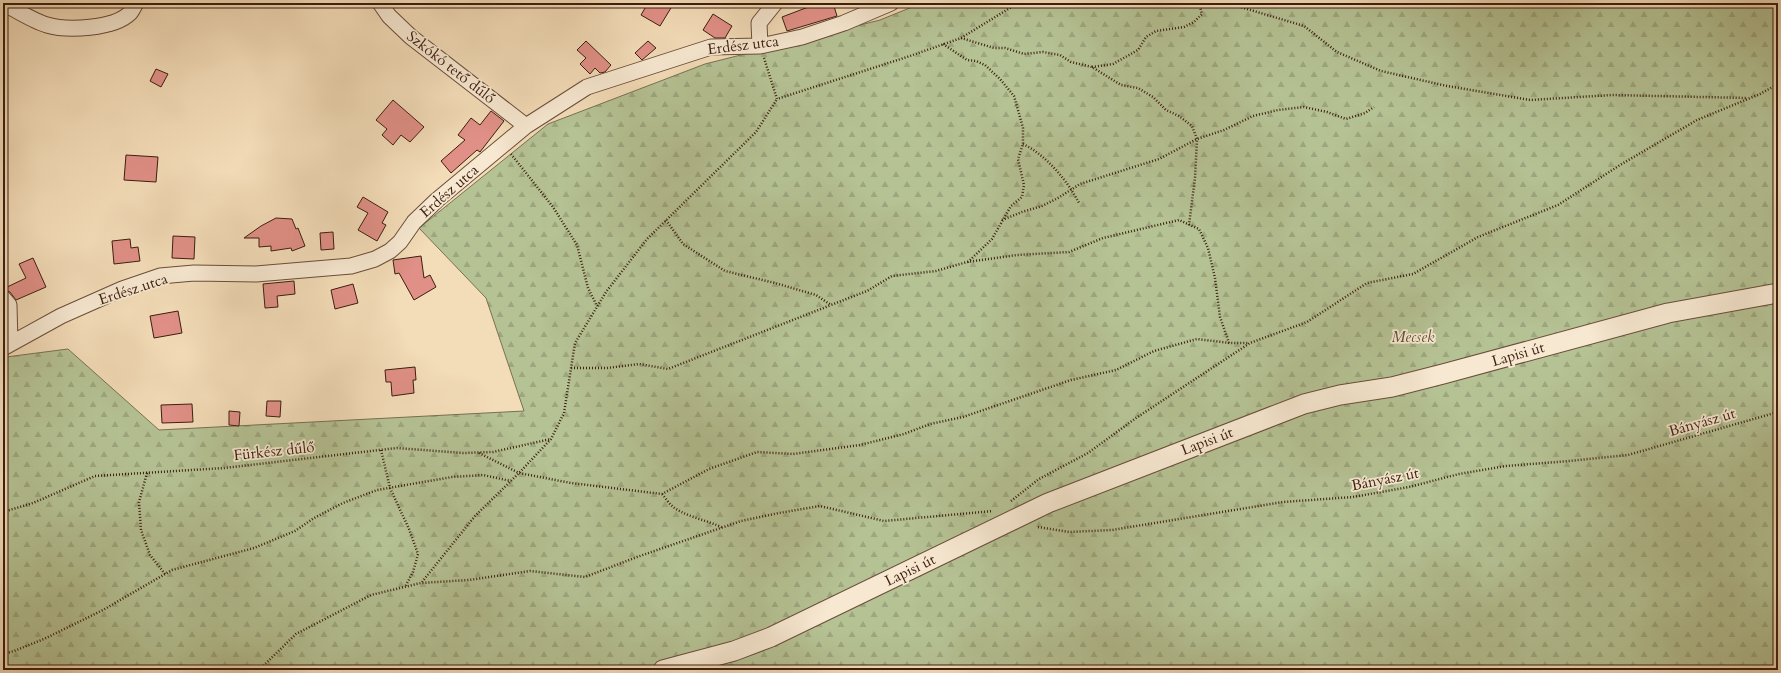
<svg xmlns="http://www.w3.org/2000/svg" width="1781" height="673" font-family="Cardo,serif">
<style>
.forest{fill:url(#forest-firs);stroke:#787052}
.building{fill:#e19087;stroke:#3c1d0f}
.lines{fill:none;stroke-linecap:round;stroke-linejoin:round}
.minor-casing{stroke:#6a4d39;stroke-width:17}
.tertiary-casing{stroke:#6a4d39;stroke-width:21}
.path{stroke:#3c1d0f;stroke-width:2.5;stroke-dasharray:1 2;stroke-linecap:butt}
.minor{stroke:#f7e8d1;stroke-width:15}
.tertiary{stroke:#f7e8d1;stroke-width:19}
.labels{text-anchor:middle;stroke-width:3.5;stroke-linejoin:round;paint-order:stroke}
.street-label{font-size:15px;fill:#3c1d0f;stroke:#f7e8d1}
.park-label{font-size:15px;font-style:italic;fill:#604f37;stroke:#f7e8d1}
</style>
<defs>
<pattern id="forest-firs" width="22" height="20" patternUnits="userSpaceOnUse"><rect width="22" height="20" fill="#b5c294"/><path d="M5 1l3.5 6h-7zM16 11l3.5 6h-7z" fill="#9da67e"/></pattern>
</defs>
<rect width="100%" height="100%" fill="#f3dcb8"/>
<filter id="stains"><feTurbulence type="fractalNoise" baseFrequency=".005" numOctaves="4"/><feColorMatrix values="0 0 0 0 .2 0 0 0 0 .09 0 0 0 0 .02 0 0 0 .5 -.17"/></filter>
<radialGradient id="worn" r=".72"><stop offset=".6" stop-color="#630" stop-opacity="0"/><stop offset="1" stop-color="#630" stop-opacity=".3"/></radialGradient>
<path class="forest" d="M 922,3 L 1778,3 L 1778,670 L 3,670 L 3,358 L 6,357 L 68,349 L 159,430 L 524,411 L 486,298 L 419,228 L 548,124 L 705,64 L 880,20 Z"/>
<path class="building" d="M 648,3 L 674,3 L 660,26 L 641,15 Z
M 810,3 L 833,3 L 837,16 L 787,31 L 782,17 L 811,6 Z
M 713,14 L 732,26 L 725,38 L 715,38 L 703,30 Z
M 586,41 L 611,65 L 605,72 L 600,73 L 595,68 L 590,74 L 580,64 L 586,58 L 577,50 Z
M 648,41 L 656,48 L 642,60 L 635,53 Z
M 156,69 L 168,74 L 161,87 L 150,81 Z
M 393,100 L 424,127 L 410,142 L 401,135 L 393,145 L 382,135 L 387,129 L 376,120 Z
M 491,111 L 504,121 L 480,152 L 477,150 L 451,173 L 441,161 L 465,140 L 458,135 L 471,118 L 480,125 Z
M 126,155 L 158,157 L 156,182 L 124,180 Z
M 363,197 L 388,212 L 382,223 L 386,225 L 377,241 L 358,230 L 368,213 L 357,207 Z
M 276,218 L 292,219 L 296,229 L 298,228 L 305,246 L 292,251 L 291,248 L 271,251 L 271,246 L 259,247 L 259,238 L 244,238 L 261,226 Z
M 333,232 L 334,249 L 321,250 L 320,233 Z
M 173,236 L 195,237 L 194,259 L 172,258 Z
M 130,239 L 131,248 L 138,247 L 140,261 L 114,264 L 112,241 Z
M 421,256 L 424,278 L 430,275 L 436,287 L 414,300 L 399,273 L 395,274 L 393,260 Z
M 33,258 L 46,287 L 16,300 L 10,292 L 3,289 L 26,278 L 19,264 Z
M 294,281 L 295,294 L 277,296 L 278,307 L 265,308 L 263,284 Z
M 353,284 L 358,303 L 335,309 L 331,290 Z
M 178,311 L 182,333 L 154,338 L 150,316 Z
M 415,367 L 416,380 L 413,380 L 414,393 L 392,396 L 391,382 L 386,382 L 385,370 Z
M 267,401 L 281,401 L 280,417 L 266,416 Z
M 192,404 L 193,422 L 162,423 L 161,405 Z
M 229,411 L 240,412 L 239,426 L 229,425 Z"/>
<g class="lines">
<g class="minor-casing">
<path id="minor" d="M 3,3 C 16,10 33,21 47,25 C 67,31 114,29 130,13 C 132,11 134,6 136,3
M 380,3 L 389,16 L 411,37 L 526,126
M 760,46 L 759,23 L 775,3
M 3,298 L 9,305 L 10,343
M 3,348 L 61,316 L 122,289 L 160,276 L 194,273 L 256,274 L 351,266 L 375,259 L 390,251 L 400,242 L 414,222 L 437,200 L 526,126 L 587,87 L 711,47 L 760,46 L 802,37 L 844,23 L 891,3"/>
</g>
<g class="tertiary-casing">
<path id="tertiary" d="M 663,670 L 734,651 L 771,637 L 1048,503 L 1304,404 L 1340,395 L 1392,387 L 1443,374 L 1668,313 L 1778,293"/>
</g>
<path class="path" d="M 1227,3 L 1304,26 L 1337,52 L 1381,71 L 1447,86 L 1530,100 L 1612,95 L 1747,98
M 961,38 L 994,48 L 1005,48 L 1024,54 L 1043,52 L 1060,55 L 1071,62 L 1092,67 L 1121,85 L 1138,88 L 1153,97 L 1166,110 L 1179,116 L 1192,126 L 1197,139 L 1195,178 L 1189,225
M 943,44 L 967,60 L 976,61 L 985,65 L 1000,79 L 1014,96 L 1023,128 L 1023,144 L 1018,159 L 1024,185 L 1022,197 L 1011,206 L 992,239 L 968,262
M 764,58 L 777,99 L 910,56 L 961,38 L 1018,3
M 1092,67 L 1113,64 L 1138,50 L 1146,37 L 1156,31 L 1184,27 L 1194,22 L 1202,14 L 1199,3
M 1023,144 C 1046,155 1067,180 1079,203
M 511,154 L 553,207 L 577,245 L 588,288 L 597,306
M 666,220 L 683,244 L 725,271 L 775,283 L 816,295 L 831,305 L 867,291 L 892,276 L 936,271 L 967,262 L 1017,255 L 1069,252 L 1103,238 L 1179,220 L 1199,229 L 1208,248 L 1215,278 L 1220,317 L 1229,343
M 1002,220 L 1022,212 L 1042,206 L 1058,198 L 1080,184 L 1159,159 L 1197,139 L 1224,130 L 1253,116 L 1278,110 L 1304,107 L 1327,112 L 1346,119 L 1365,113 L 1374,107
M 571,368 L 607,368 L 639,364 L 668,369 L 831,305
M 381,450 L 390,488 L 409,529 L 418,554 L 413,572 L 405,587
M 479,453 L 519,473 L 571,483 L 662,494 L 709,469 L 757,452 L 793,454 L 860,445 L 904,434 L 930,424 L 963,417 L 1071,380 L 1116,370 L 1154,351 L 1197,339 L 1230,343 L 1249,343
M 147,473 L 139,502 L 141,530 L 150,555 L 165,574
M 662,494 C 665,497 667,501 670,504 C 681,516 708,520 723,528
M 1011,501 L 1039,479 L 1088,453 L 1136,418 L 1250,343 L 1307,322 L 1367,283 L 1413,274 L 1478,237 L 1558,205 L 1620,165 L 1697,120 L 1760,94 L 1778,84
M 3,512 L 33,503 L 95,476 L 224,468 L 397,448 L 463,453 L 493,452 L 551,439
M 1038,527 L 1069,532 L 1112,530 L 1283,502 L 1353,497 L 1409,487 L 1459,474 L 1506,466 L 1569,461 L 1628,455 L 1778,412
M 422,582 L 475,516 L 519,473 L 551,439 L 564,413 L 575,343 L 606,292 L 647,239 L 756,132 L 777,99
M 3,654 L 14,651 L 44,639 L 103,610 L 172,570 L 254,548 L 295,531 L 314,518 L 343,503 L 377,490 L 452,477 L 483,475 L 511,481
M 259,670 L 296,634 L 371,595 L 421,583 L 469,580 L 530,571 L 585,577 L 637,557 L 741,521 L 779,513 L 820,506 L 884,521 L 993,511"/>
<use href="#minor" class="minor"/>
<use href="#tertiary" class="tertiary"/>
</g>
<g class="labels">
<g class="street-label">
<text transform="translate(743 45) rotate(-7)" y="5">Erdész utca</text>
<text transform="translate(451 67) rotate(38)" y="5">Szkókó tető dűlő</text>
<text transform="translate(449 191) rotate(-41)" y="5">Erdész utca</text>
<text transform="translate(133 289) rotate(-18)" y="5">Erdész utca</text>
<text transform="translate(1518 354) rotate(-16)" y="5">Lapisi út</text>
<text transform="translate(1702 422) rotate(-16)" y="5">Bányász út</text>
<text transform="translate(1207 441) rotate(-21)" y="5">Lapisi út</text>
<text transform="translate(274 451) rotate(-6)" y="5">Fürkész dűlő</text>
<text transform="translate(1385 479) rotate(-11)" y="5">Bányász út</text>
<text transform="translate(910 570) rotate(-26)" y="5">Lapisi út</text>
</g>
<g class="park-label">
<text x="1413" y="342">Mecsek</text>
</g>
</g>
<rect width="1781" height="673" fill="none" stroke="#f3dcb8" stroke-width="16"/>
<rect x="4" y="4" width="1773" height="665" fill="none" stroke="#3c1d0f" stroke-width="2"/>
<rect x="8" y="8" width="1765" height="657" fill="none" stroke="#3c1d0f"/>
<rect width="100%" height="100%" filter="url(#stains)"/>
<rect width="100%" height="100%" fill="url(#worn)"/>
</svg>
